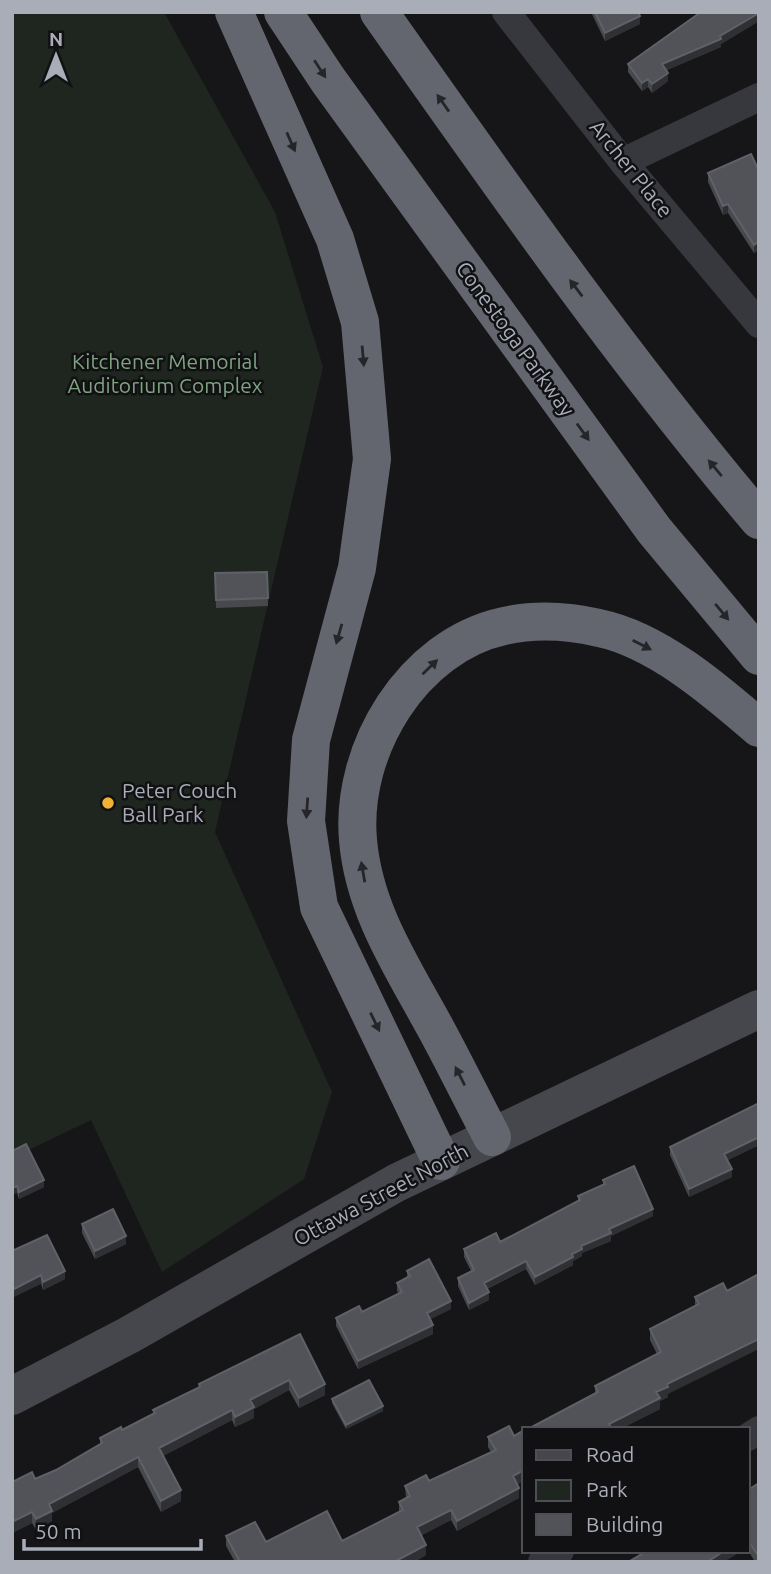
<svg xmlns="http://www.w3.org/2000/svg" width="771" height="1574" font-family="Ubuntu,sans-serif">
<style>
.green{fill:#1e261f}
.lines{fill:none;stroke-linecap:round;stroke-linejoin:round}
.street{stroke:#37383d;stroke-width:28}
.secondary{stroke:#45474d;stroke-width:38}
.highway{stroke:#63666e;stroke-width:38}
.wall{fill:#47494d}
.shaded-wall{fill:#2f3033}
.building{fill:#525359;stroke:#5f6168;stroke-width:2}
.oneway{fill:#26262a}
.poi-dot{fill:#f2b134;stroke:#111113;stroke-width:2.5}
.labels{text-anchor:middle;stroke-width:5;stroke-linejoin:round;paint-order:stroke}
.street-label{font-size:21px;fill:#a8adb8;stroke:#111113}
.park-label{font-size:21px;fill:#7fa381;stroke:#111113}
.poi-label{font-size:21px;fill:#a8adb8;stroke:#111113;text-anchor:start}
</style>
<rect width="100%" height="100%" fill="#161618"/>
<path class="green" d="M 12,12 L 164,12 L 275,212 L 323,367 L 215,832 L 332,1092 L 304,1179 L 162,1272 L 91,1120 L 12,1158 Z"/>
<g class="lines">
<path class="street" d="M 506,12 L 623,162 L 759,324
M 623,162 L 759,97
M 748,1437 L 759,1430
M 542,1562 L 560,1551"/>
<path class="secondary" d="M 12,1396 L 129,1335 L 396,1183 L 759,1009"/>
<path class="highway" d="M 234,12 L 335,239 L 360,322 L 372,459 L 357,568 L 311,740 L 306,821 L 319,907 L 441,1161
M 283,12 L 328,80 L 654,530 L 759,656
M 379,12 C 501,185 622,358 759,520
M 492,1137 C 473,1101 455,1064 436,1029 C 403,968 364,911 358,840 C 350,750 412,646 504,626 C 535,619 569,621 599,628 C 657,640 715,690 759,728"/>
</g>
<path class="wall" d="M 591,12 L 638,12 L 640,24 L 605,41 Z
M 759,12 L 759,21 L 721,44 L 721,47 L 667,70 L 668,81 L 652,93 L 648,87 L 642,91 L 628,72 L 628,64 Z
M 759,171 L 759,250 L 754,253 L 728,213 L 723,215 L 708,182 L 708,173 Z
M 267,572 L 268,606 L 216,608 L 215,573 Z
M 759,1145 L 728,1160 L 732,1177 L 689,1197 L 670,1155 L 670,1147 Z
M 12,1151 L 44,1187 L 19,1199 L 17,1193 Z
M 603,1180 L 653,1216 L 611,1236 L 611,1241 L 582,1253 L 582,1256 L 573,1261 L 573,1265 L 535,1285 L 526,1269 L 487,1289 L 489,1300 L 469,1310 L 458,1286 L 458,1278 L 471,1271 L 464,1257 L 464,1249 L 500,1242 L 578,1201 L 578,1196 L 603,1185 Z
M 82,1224 L 126,1244 L 95,1259 L 82,1233 Z
M 12,1251 L 65,1279 L 43,1290 L 41,1284 Z
M 407,1271 L 451,1309 L 430,1319 L 433,1334 L 358,1369 L 336,1326 L 336,1318 L 362,1312 L 399,1294 L 397,1291 L 397,1283 L 407,1277 Z
M 723,1283 L 668,1394 L 668,1397 L 660,1401 L 660,1409 L 620,1429 L 528,1429 L 595,1394 L 595,1386 L 657,1354 L 650,1340 L 650,1329 L 695,1306 L 695,1297 Z
M 300,1334 L 325,1395 L 299,1408 L 289,1390 L 254,1409 L 254,1418 L 235,1427 L 232,1420 L 163,1456 L 181,1501 L 161,1512 L 138,1467 L 52,1513 L 52,1521 L 36,1530 L 32,1523 L 12,1533 L 12,1482 L 35,1479 L 56,1470 L 100,1445 L 100,1438 L 122,1430 L 153,1414 L 153,1410 L 199,1387 L 199,1384 Z
M 332,1399 L 383,1411 L 346,1429 L 332,1403 Z
M 488,1437 L 517,1484 L 519,1498 L 457,1531 L 451,1520 L 421,1535 L 426,1555 L 414,1562 L 235,1562 L 226,1546 L 226,1536 L 266,1542 L 342,1541 L 399,1512 L 399,1502 L 406,1498 L 405,1486 L 429,1481 L 491,1452 L 488,1447 Z
M 759,1483 L 759,1562 L 755,1562 L 748,1550 L 748,1490 Z"/>
<path class="shaded-wall" d="M 759,13 L 759,21 L 721,44 L 721,47 L 662,72 L 662,64 L 720,36 Z
M 640,16 L 640,24 L 605,41 L 605,33 Z
M 668,73 L 668,81 L 652,93 L 652,84 Z
M 648,79 L 648,87 L 642,91 L 642,83 Z
M 728,204 L 728,213 L 723,215 L 723,206 Z
M 759,241 L 759,250 L 754,253 L 754,245 Z
M 759,1137 L 759,1145 L 724,1162 L 724,1154 Z
M 732,1169 L 732,1177 L 689,1197 L 689,1189 Z
M 44,1180 L 44,1187 L 19,1199 L 19,1192 Z
M 17,1186 L 17,1193 L 12,1195 L 12,1188 Z
M 653,1209 L 653,1216 L 611,1236 L 611,1241 L 582,1253 L 582,1256 L 573,1261 L 573,1265 L 535,1285 L 535,1277 L 572,1254 L 581,1246 L 609,1229 Z
M 126,1236 L 126,1244 L 95,1259 L 95,1251 Z
M 526,1261 L 526,1269 L 484,1290 L 484,1283 Z
M 65,1271 L 65,1279 L 43,1290 L 43,1282 Z
M 41,1275 L 41,1284 L 12,1298 L 12,1290 Z
M 489,1292 L 489,1300 L 469,1310 L 469,1303 Z
M 451,1301 L 451,1309 L 427,1321 L 427,1313 Z
M 433,1325 L 433,1334 L 358,1369 L 358,1361 Z
M 759,1339 L 759,1349 L 668,1394 L 668,1397 L 660,1401 L 660,1409 L 620,1429 L 609,1429 L 609,1424 L 656,1392 L 667,1384 Z
M 289,1380 L 289,1390 L 254,1409 L 254,1418 L 235,1427 L 235,1417 L 250,1400 Z
M 325,1384 L 325,1395 L 299,1408 L 299,1398 Z
M 383,1406 L 383,1411 L 346,1429 L 346,1425 Z
M 232,1410 L 232,1420 L 159,1458 L 159,1448 Z
M 138,1457 L 138,1467 L 52,1513 L 52,1521 L 36,1530 L 36,1519 L 49,1504 Z
M 524,1470 L 524,1481 L 513,1487 L 513,1476 Z
M 519,1488 L 519,1498 L 457,1531 L 457,1521 Z
M 181,1490 L 181,1501 L 161,1512 L 161,1501 Z
M 451,1510 L 451,1520 L 417,1538 L 417,1527 Z
M 32,1512 L 32,1523 L 12,1533 L 12,1522 Z
M 426,1545 L 426,1555 L 414,1562 L 394,1562 Z
M 724,1551 L 742,1551 L 724,1562 L 707,1562 Z"/>
<path class="building" d="M 595,12 L 638,12 L 640,16 L 605,33 Z
M 701,12 L 759,13 L 720,36 L 721,39 L 662,64 L 668,73 L 652,84 L 648,79 L 642,83 L 628,64 Z
M 751,154 L 759,171 L 759,241 L 754,245 L 728,204 L 723,206 L 708,173 Z
M 267,572 L 268,598 L 216,600 L 215,573 Z
M 759,1103 L 759,1137 L 724,1154 L 732,1169 L 689,1189 L 670,1147 Z
M 26,1144 L 44,1180 L 19,1192 L 17,1186 L 12,1188 L 12,1151 Z
M 634,1166 L 653,1209 L 609,1229 L 611,1233 L 581,1246 L 582,1249 L 572,1254 L 573,1257 L 535,1277 L 526,1261 L 484,1283 L 489,1292 L 469,1303 L 458,1278 L 474,1270 L 464,1249 L 496,1233 L 500,1242 L 580,1200 L 578,1196 L 605,1184 L 603,1180 Z
M 113,1209 L 126,1236 L 95,1251 L 82,1224 Z
M 47,1235 L 65,1271 L 43,1282 L 41,1275 L 12,1290 L 12,1251 Z
M 429,1259 L 451,1301 L 427,1313 L 433,1325 L 358,1361 L 336,1318 L 359,1306 L 362,1312 L 402,1292 L 397,1283 L 410,1276 L 407,1271 Z
M 759,1274 L 759,1339 L 667,1384 L 668,1387 L 656,1392 L 660,1398 L 609,1424 L 612,1429 L 528,1429 L 598,1392 L 595,1386 L 661,1352 L 650,1329 L 699,1304 L 695,1297 L 723,1283 L 727,1291 Z
M 300,1334 L 325,1384 L 299,1398 L 289,1380 L 250,1400 L 254,1407 L 235,1417 L 232,1410 L 159,1448 L 181,1490 L 161,1501 L 138,1457 L 49,1504 L 52,1511 L 36,1519 L 32,1512 L 12,1522 L 12,1482 L 32,1472 L 35,1479 L 56,1470 L 102,1443 L 100,1438 L 121,1427 L 122,1430 L 155,1413 L 153,1410 L 200,1387 L 199,1384 Z
M 369,1380 L 383,1406 L 346,1425 L 332,1399 Z
M 509,1426 L 514,1436 L 524,1430 L 524,1470 L 513,1476 L 519,1488 L 457,1521 L 451,1510 L 417,1527 L 426,1545 L 394,1562 L 240,1562 L 226,1536 L 255,1522 L 266,1542 L 327,1511 L 342,1541 L 403,1510 L 399,1502 L 410,1496 L 405,1486 L 426,1475 L 429,1481 L 496,1450 L 488,1437 Z
M 759,1483 L 759,1557 L 748,1540 L 748,1490 Z
M 647,1551 L 724,1551 L 707,1562 L 631,1562 L 630,1561 Z"/>
<defs><path id="oneway-solid" d="M-6-.8H1V-3.2L6.5 0L1 3.2V.8H-6Z" transform="scale(1.75)"/></defs>
<g class="oneway">
<use href="#oneway-solid" transform="translate(320 69) rotate(57)"/>
<use href="#oneway-solid" transform="translate(443 103) rotate(-125)"/>
<use href="#oneway-solid" transform="translate(291 142) rotate(66)"/>
<use href="#oneway-solid" transform="translate(576 288) rotate(-127)"/>
<use href="#oneway-solid" transform="translate(363 356) rotate(85)"/>
<use href="#oneway-solid" transform="translate(583 432) rotate(54)"/>
<use href="#oneway-solid" transform="translate(715 468) rotate(-130)"/>
<use href="#oneway-solid" transform="translate(722 612) rotate(50)"/>
<use href="#oneway-solid" transform="translate(339 634) rotate(106)"/>
<use href="#oneway-solid" transform="translate(642 645) rotate(27)"/>
<use href="#oneway-solid" transform="translate(430 667) rotate(-44)"/>
<use href="#oneway-solid" transform="translate(307 808) rotate(94)"/>
<use href="#oneway-solid" transform="translate(363 872) rotate(-100)"/>
<use href="#oneway-solid" transform="translate(375 1022) rotate(64)"/>
<use href="#oneway-solid" transform="translate(460 1076) rotate(-117)"/>
</g>
<circle class="poi-dot" cx="108" cy="803" r="7"/>
<g class="labels">
<g class="street-label">
<text transform="translate(631 169) rotate(51)" y="7">Archer Place</text>
<text transform="translate(515 339) rotate(54)" y="7">Conestoga Parkway</text>
<text transform="translate(381 1195) rotate(-28)" y="7">Ottawa Street North</text>
</g>
<g class="park-label">
<text x="165" y="369">Kitchener Memorial<tspan x="165" dy="24">Auditorium Complex</tspan></text>
</g>
<g class="poi-label">
<text x="122" y="798">Peter Couch<tspan x="122" dy="24">Ball Park</tspan></text>
</g>
</g>
<rect width="771" height="1574" fill="none" stroke="#a8adb8" stroke-width="28"/>
<rect x="522" y="1427" width="228" height="126" fill="#111113" stroke="#4d4f55" stroke-width="2"/>
<rect x="536" y="1450" width="35" height="10" fill="#45474d" stroke="#4d4f55" stroke-width="2"/>
<text x="586" y="1462" font-size="21" fill="#a8adb8">Road</text>
<rect x="536" y="1480" width="35" height="21" fill="#1e261f" stroke="#4d4f55" stroke-width="2"/>
<text x="586" y="1497" font-size="21" fill="#a8adb8">Park</text>
<rect x="536" y="1514" width="35" height="21" fill="#525359" stroke="#4d4f55" stroke-width="2"/>
<text x="586" y="1532" font-size="21" fill="#a8adb8">Building</text>
<g transform="translate(56 56)" stroke="#111113" stroke-width="5" paint-order="stroke">
<path d="M0-5L12 26L0 18L-12 26Z" fill="#a8adb8"/>
<text y="-10" font-size="19" font-weight="bold" text-anchor="middle" fill="#a8adb8">N</text>
</g>
<path d="M24 1539v10h177v-10" fill="none" stroke="#a8adb8" stroke-width="3.5"/>
<text x="35" y="1539" font-size="21" fill="#a8adb8" stroke="#111113" stroke-width="5" paint-order="stroke">50 m</text>
</svg>
